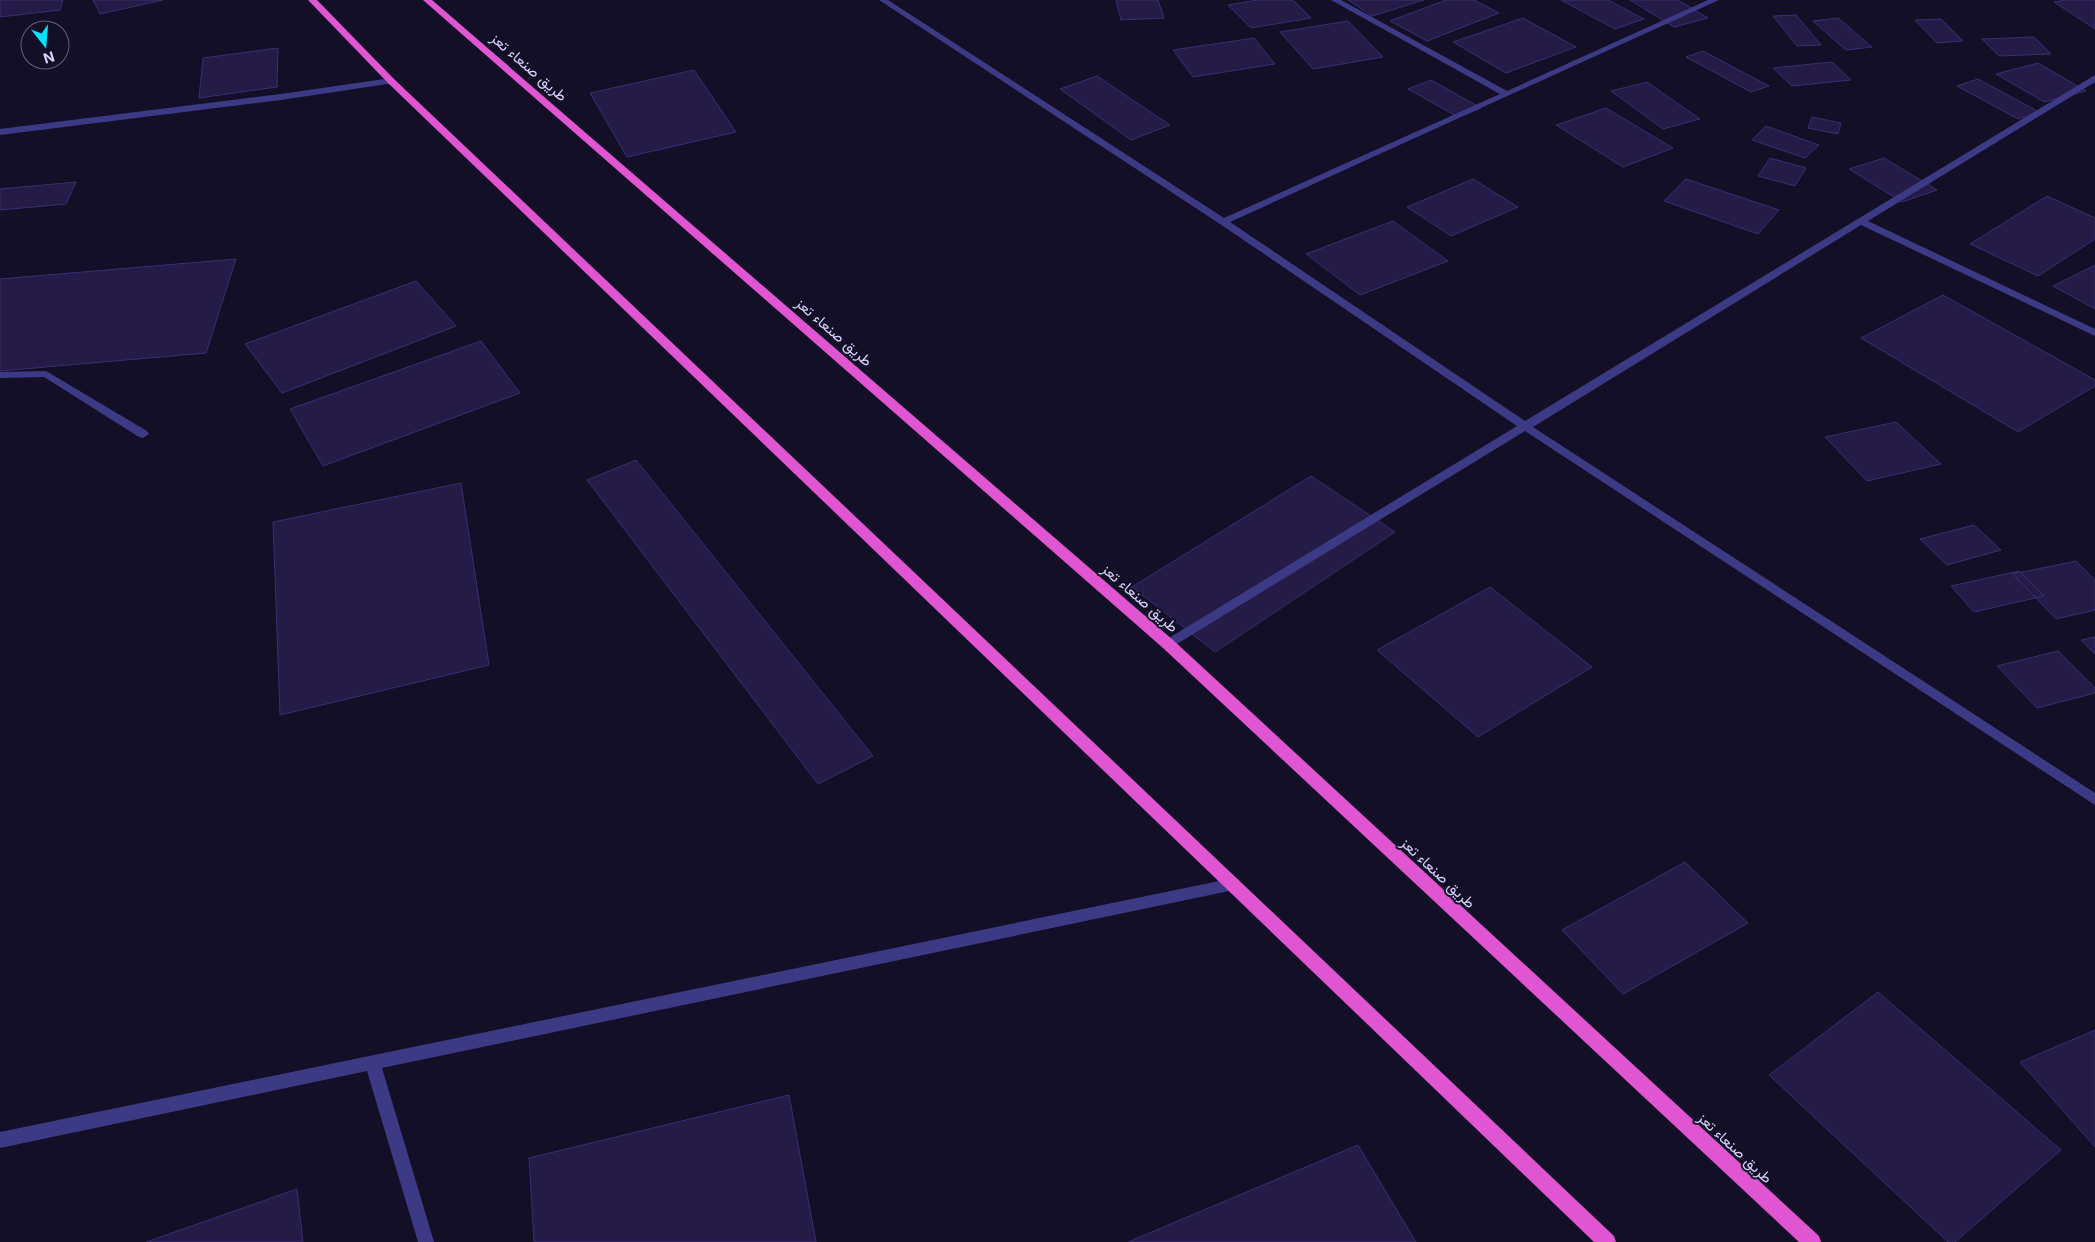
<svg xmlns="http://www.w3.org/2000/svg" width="2095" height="1242" font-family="Inter,Vazirmatn,sans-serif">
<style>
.building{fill:#241b47;stroke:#3b2d73}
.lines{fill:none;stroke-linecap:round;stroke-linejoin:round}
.minor{fill:#3d3a85;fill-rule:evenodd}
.trunk{fill:#e055d1;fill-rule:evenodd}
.labels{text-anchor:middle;stroke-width:4;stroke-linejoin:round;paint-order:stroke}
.street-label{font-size:15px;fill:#d9d4ff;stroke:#130f26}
</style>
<rect width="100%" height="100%" fill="#130f26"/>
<path class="building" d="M 0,0 L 63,0 L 60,10 L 0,17 Z
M 93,0 L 163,0 L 100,14 Z
M 1116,0 L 1158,0 L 1164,18 L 1121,20 Z
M 1257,0 L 1293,0 L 1311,18 L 1251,28 L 1228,5 Z
M 1348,0 L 1424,0 L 1372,16 Z
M 1446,0 L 1474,0 L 1499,13 L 1427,41 L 1390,21 Z
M 1561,0 L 1608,0 L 1644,19 L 1615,29 Z
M 1630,0 L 1678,0 L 1708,18 L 1674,27 Z
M 2067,0 L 2095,0 L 2095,29 L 2054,2 Z
M 1796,15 L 1821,45 L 1797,46 L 1773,16 Z
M 1523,18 L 1576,47 L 1506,73 L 1453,42 Z
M 1838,18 L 1872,47 L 1846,50 L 1813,21 Z
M 1941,19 L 1963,41 L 1937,43 L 1915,20 Z
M 1348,21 L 1383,57 L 1313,69 L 1280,32 Z
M 2034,37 L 2051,54 L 1999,56 L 1982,39 Z
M 1254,38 L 1275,64 L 1193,77 L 1173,50 Z
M 278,48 L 277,87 L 199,98 L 203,58 Z
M 1703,51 L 1769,86 L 1751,92 L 1686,57 Z
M 1832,62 L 1851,80 L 1792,86 L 1773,68 Z
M 2038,63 L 2086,91 L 2044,102 L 1996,74 Z
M 694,70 L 736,132 L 627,157 L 590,93 Z
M 1097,76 L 1170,125 L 1131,140 L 1060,89 Z
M 1978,79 L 2039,112 L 2018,119 L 1957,86 Z
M 1431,80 L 1481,108 L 1458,117 L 1408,89 Z
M 1647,82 L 1700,119 L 1663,129 L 1611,91 Z
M 1606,108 L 1673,148 L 1623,167 L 1556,125 Z
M 1812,117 L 1841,123 L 1838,134 L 1808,128 Z
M 1766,126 L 1819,145 L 1805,158 L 1752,140 Z
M 1770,158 L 1806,168 L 1795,186 L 1758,176 Z
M 1884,158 L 1937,190 L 1902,202 L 1849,169 Z
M 1473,179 L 1518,207 L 1451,236 L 1407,207 Z
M 1686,179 L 1779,210 L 1758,234 L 1664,201 Z
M 76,182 L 66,204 L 0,210 L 0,189 Z
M 2047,196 L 2095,218 L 2095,239 L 2038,276 L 1970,244 Z
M 1393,221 L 1448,261 L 1360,295 L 1306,254 Z
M 236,259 L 206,353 L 0,371 L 0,279 Z
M 2095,265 L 2095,309 L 2053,286 Z
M 416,281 L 456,326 L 282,393 L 245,344 Z
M 1943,295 L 2095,380 L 2095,386 L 2018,432 L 1861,338 Z
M 481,341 L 520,393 L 323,466 L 290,409 Z
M 1896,422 L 1941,464 L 1867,481 L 1825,437 Z
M 636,460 L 873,756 L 818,784 L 587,480 Z
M 1311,476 L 1395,532 L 1215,652 L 1132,587 Z
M 461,483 L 489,665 L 280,715 L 273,522 Z
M 1974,525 L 2001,550 L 1947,565 L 1920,539 Z
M 2076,561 L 2095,580 L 2095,610 L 2056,619 L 2013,574 Z
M 2019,571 L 2044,596 L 1974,612 L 1951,586 Z
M 1490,587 L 1592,667 L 1478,737 L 1377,650 Z
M 2095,637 L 2095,654 L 2081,640 Z
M 2058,651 L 2095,688 L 2095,693 L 2037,708 L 1997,666 Z
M 1685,862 L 1748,923 L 1623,994 L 1562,930 Z
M 1878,992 L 2061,1150 L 1955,1242 L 1948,1242 L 1769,1075 Z
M 2095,1030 L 2095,1147 L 2020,1062 Z
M 789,1095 L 816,1242 L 534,1242 L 529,1158 Z
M 1358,1145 L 1416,1242 L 1128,1242 Z
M 297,1189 L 303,1242 L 146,1242 Z"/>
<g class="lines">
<path class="minor" d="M 879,0 L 888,0 L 1224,218 L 1500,94 L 1331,0 L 1341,0 L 1507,91 L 1708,0 L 1719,0 L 1230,222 L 1525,421 L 2095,75 L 2095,82 L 1868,221 L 2095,329 L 2095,336 L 1861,225 L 1533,427 L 2095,793 L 2095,805 L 1525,431 L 1172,647 L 1164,647 L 1162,644 L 1164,641 L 1517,426 L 1220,224 Z
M 391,78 L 394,79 L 394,83 L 281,100 L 0,135 L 0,129 L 281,94 Z
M 46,371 L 147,431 L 149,434 L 143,438 L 139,437 L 44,377 L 0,378 L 0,372 Z
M 1234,878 L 1239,880 L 1241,884 L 1239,888 L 1234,890 L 382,1068 L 434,1242 L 418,1242 L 367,1071 L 0,1148 L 0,1132 Z"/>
<path class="trunk" d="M 308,0 L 317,0 L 394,79 L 1614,1236 L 1616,1242 L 1594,1242 L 388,83 Z
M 423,0 L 432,0 L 1173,640 L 1819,1236 L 1821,1242 L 1799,1242 L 1163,648 Z"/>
</g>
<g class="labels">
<g class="street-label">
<text transform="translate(529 67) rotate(41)" y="5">طريق صنعاء تعز</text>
<text transform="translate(834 332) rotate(41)" y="5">طريق صنعاء تعز</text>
<text transform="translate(1140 598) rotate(41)" y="5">طريق صنعاء تعز</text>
<text transform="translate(1438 873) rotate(43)" y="5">طريق صنعاء تعز</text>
<text transform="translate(1735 1148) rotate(43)" y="5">طريق صنعاء تعز</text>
</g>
</g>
<g transform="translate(45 45) rotate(163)"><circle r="24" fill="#130f26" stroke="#625e7d"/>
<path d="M0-4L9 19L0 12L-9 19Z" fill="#00e5ff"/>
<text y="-8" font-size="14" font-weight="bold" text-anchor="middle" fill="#d9d4ff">N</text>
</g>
</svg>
